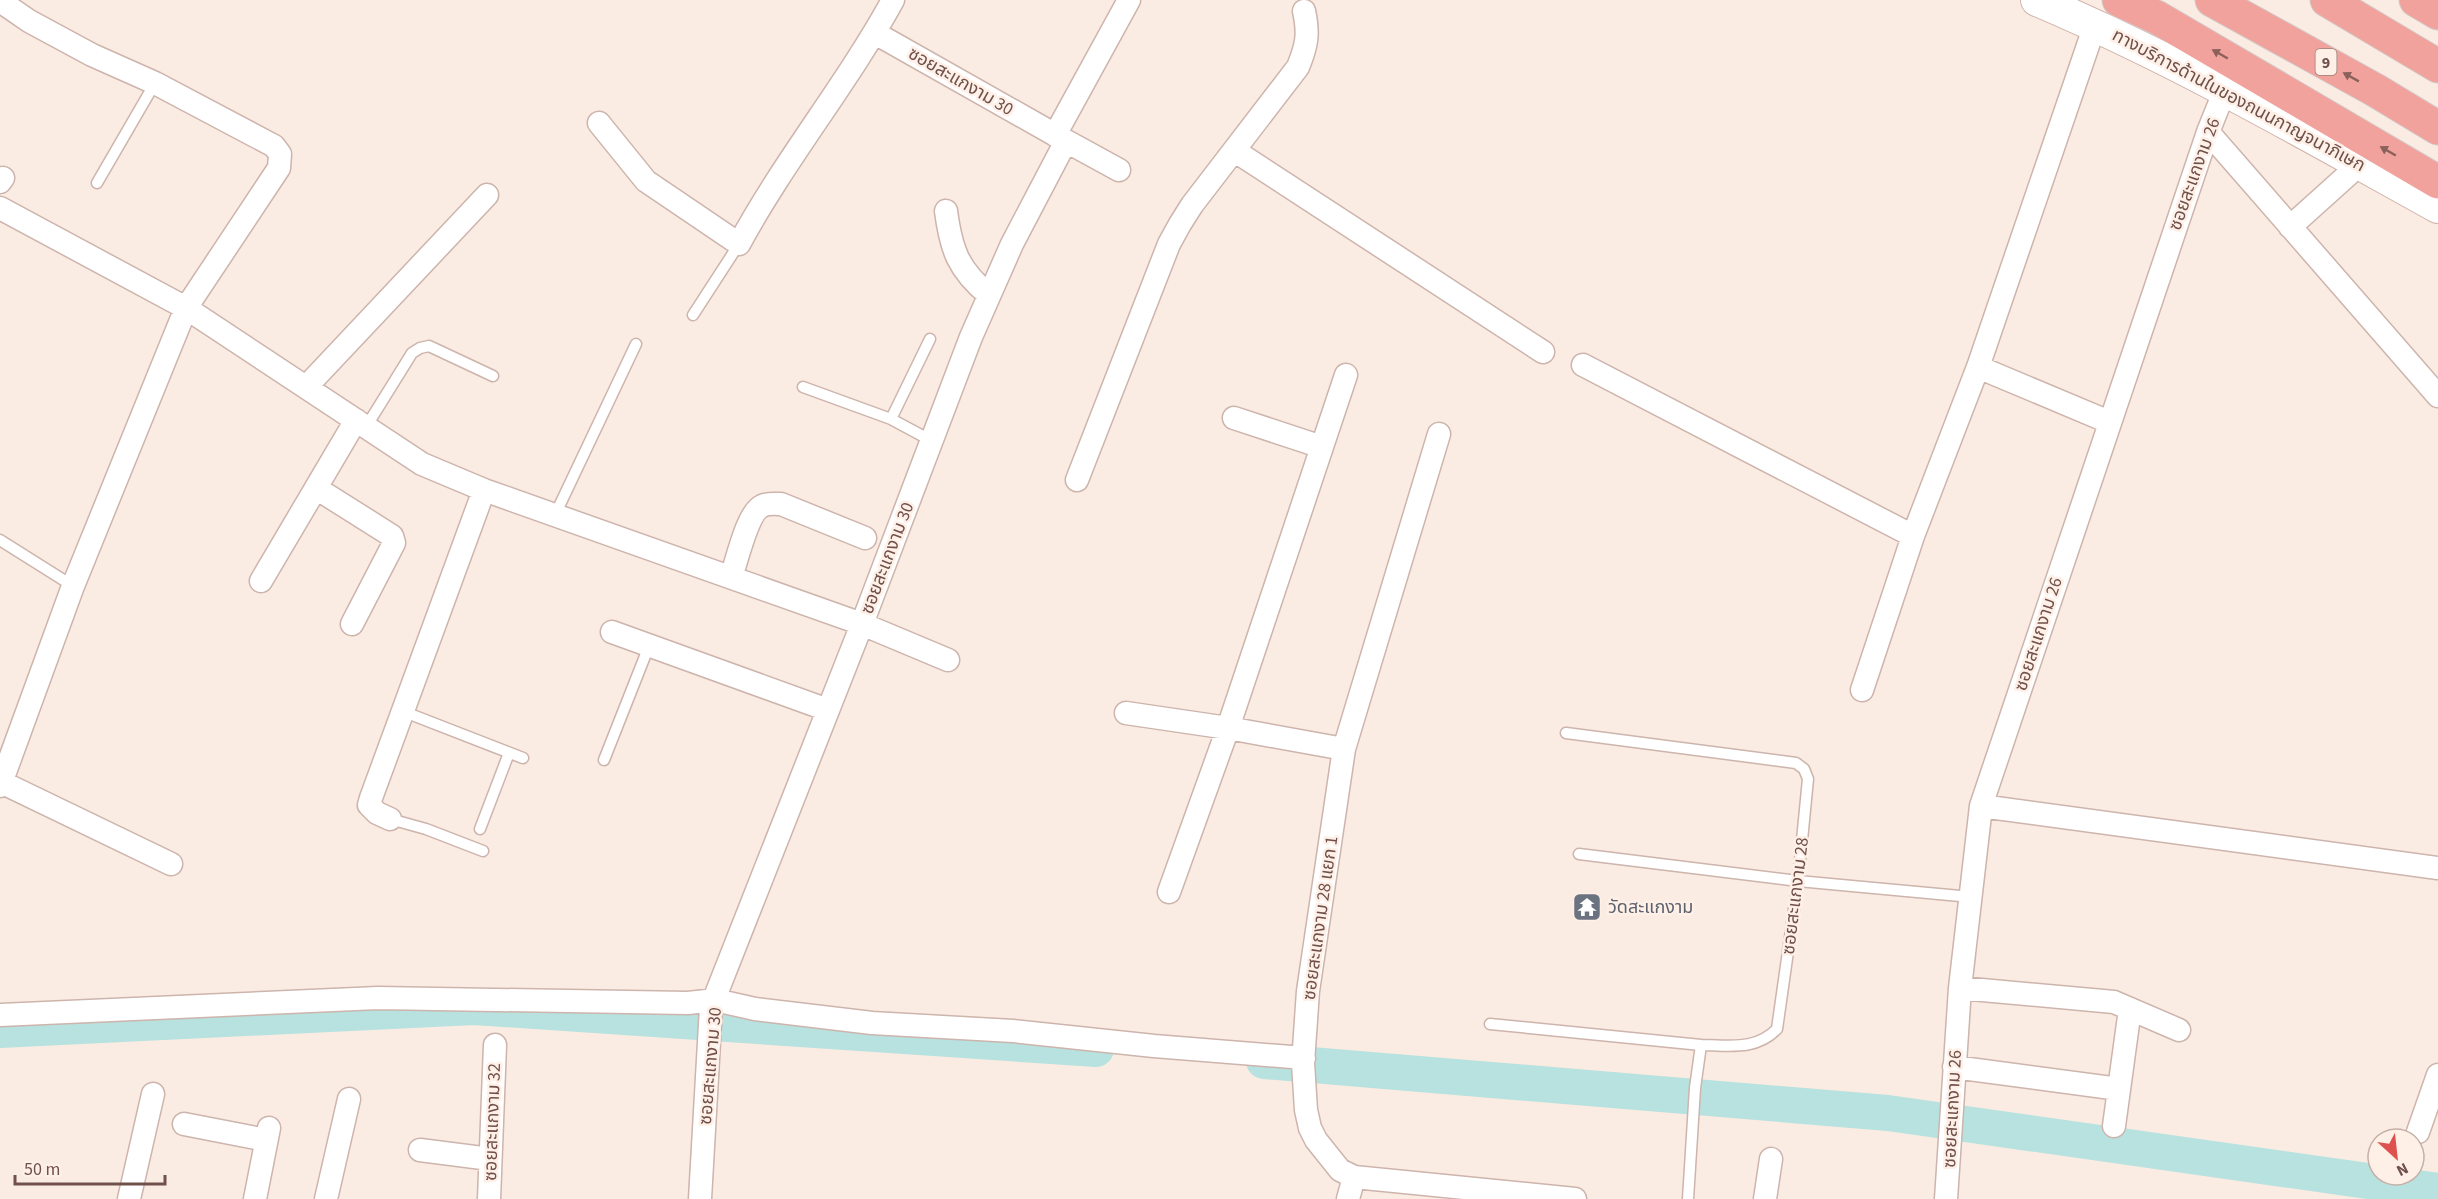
<svg xmlns="http://www.w3.org/2000/svg" width="2438" height="1199" font-family="'Source Sans 3','Noto Sans Thai',sans-serif">
<style>
.lines{fill:none;stroke-linecap:round;stroke-linejoin:round}
.river{stroke:#b8e2e0;stroke-width:36}
.lane-casing{stroke:#cdb4ac;stroke-width:13}
.street-casing{stroke:#cdb4ac;stroke-width:25}
.secondary-casing{stroke:#cfb3aa;stroke-width:34}
.highway-casing{stroke:#d4cac9;stroke-width:35}
.lane{stroke:#fff;stroke-width:10}
.street{stroke:#fff;stroke-width:22}
.secondary{stroke:#fff;stroke-width:32}
.highway{stroke:#f1a29c;stroke-width:33}
.oneway{fill:#8a605a}
.labels{text-anchor:middle;stroke-width:5;stroke-linejoin:round;paint-order:stroke}
.shield{fill:#fef0e7;stroke:#9b8079;stroke-width:1.5}
.shield-label{font-size:16px;font-weight:bold;fill:#70504a}
.street-label{font-size:18px;fill:#70504a;stroke:#fef0e7}
.worship-label{font-size:18px;fill:#5b616d;stroke:#fef0e7;text-anchor:start}
</style>
<rect width="100%" height="100%" fill="#faece2"/>
<g class="lines">
<path class="river" d="M 0,1030 L 474,1007 L 1096,1049
M 1264,1061 L 1888,1113 L 2438,1191"/>
<g class="lane-casing">
<path id="lane" d="M 97,183 L 155,83
M 693,315 L 739,244
M 930,339 L 891,419 L 932,441
M 803,387 L 891,419
M 366,427 L 412,353 L 420,348 L 429,346 L 493,376
M 555,515 L 636,344
M 0,540 L 73,586
M 402,711 L 523,758
M 1566,733 L 1796,763 L 1804,769 L 1808,779 L 1798,881 L 1777,1029 C 1755,1051 1730,1045 1701,1045 L 1695,1088 L 1688,1199
M 604,760 L 649,646
M 390,819 L 426,829 L 483,851
M 480,829 L 509,753
M 1579,854 L 1798,881 L 1971,897
M 1490,1024 L 1701,1045"/>
</g>
<g class="street-casing">
<path id="street" d="M 0,1 L 29,21 L 92,55 L 155,83 L 274,146 L 280,154 L 279,168 L 186,308 L 73,586 L 0,786
M 599,123 L 646,181 L 739,244 C 785,159 847,84 893,0
M 2208,132 L 2438,396
M 1055,135 L 1129,0
M 1066,141 L 1119,170
M 1235,151 L 1543,352
M 0,182 L 3,178
M 0,208 L 186,308 L 422,464 L 484,490 L 862,624 L 948,660
M 946,211 C 951,249 958,270 989,295
M 2290,227 L 2360,164
M 1583,365 L 1913,536
M 1978,367 L 2109,422
M 307,386 L 487,195
M 1234,418 L 1322,447
M 1439,434 L 1344,749 L 1308,991 L 1303,1063 L 1306,1110 L 1310,1128 L 1316,1140 L 1340,1170 L 1354,1177 L 1575,1199
M 1077,480 L 1169,244 L 1180,224 L 1192,205 L 1298,67 C 1307,45 1309,34 1304,11
M 316,488 L 392,536 L 394,543 L 352,624
M 731,577 C 737,561 747,513 762,506 C 768,503 775,504 781,504 L 865,538
M 261,581 L 356,420
M 612,632 L 828,710
M 1862,690 L 1913,536 L 1978,367 L 2095,25
M 1126,713 L 1228,728 L 1344,749
M 1,782 L 171,864
M 1981,806 L 2438,868
M 390,819 L 377,813 L 369,805 L 371,798 L 484,490
M 1169,892 L 1228,728 L 1346,375
M 1960,988 L 2114,1002 L 2179,1030
M 0,1015 L 378,998 L 688,1003 L 715,1000 L 755,1009 L 872,1023 L 1013,1031 L 1154,1046 L 1304,1058
M 1954,1067 L 2119,1089
M 184,1124 L 266,1140
M 2114,1126 L 2130,1009
M 2418,1132 L 2438,1075
M 420,1150 L 490,1159
M 129,1199 L 153,1094
M 255,1199 L 269,1128
M 326,1199 L 349,1099
M 489,1199 L 495,1045
M 700,1199 L 711,1007 L 862,624 L 971,337 L 1012,244 L 1066,141 L 875,33
M 1348,1199 L 1354,1177
M 1765,1199 L 1771,1159
M 1946,1199 L 1960,988 L 1981,806 L 2208,132 L 2225,90"/>
</g>
<g class="secondary-casing">
<path id="secondary" d="M 2037,0 C 2176,59 2306,134 2438,207"/>
</g>
<g class="highway-casing">
<path id="highway" d="M 2119,0 L 2158,18 L 2438,182
M 2212,0 L 2375,90 L 2438,128
M 2327,0 L 2438,66
M 2416,0 L 2438,13"/>
</g>
<use href="#lane" class="lane"/>
<use href="#street" class="street"/>
<use href="#secondary" class="secondary"/>
<use href="#highway" class="highway"/>
</g>
<defs><path id="oneway-solid" d="M-6-.8H1V-3.2L6.5 0L1 3.2V.8H-6Z" transform="scale(1.5)"/></defs>
<g class="oneway">
<use href="#oneway-solid" transform="translate(2220 54) rotate(-150)"/>
<use href="#oneway-solid" transform="translate(2351 77) rotate(-151)"/>
<use href="#oneway-solid" transform="translate(2388 151) rotate(-150)"/>
</g>
<defs>
<g id="temple-square" transform="scale(1.5)"><rect x="-9" y="-9" width="18" height="18" rx="4" fill="#6b7280" stroke="#fef0e7"/><path d="M0-6L5-2H3V0L6.5 2.5H4V6H1.5V3h-3V6H-4V2.5H-6.5L-3 0V-2H-5Z" fill="#fff"/></g>
</defs>
<g fill-rule="evenodd">
<use href="#temple-square" x="1587" y="907"/>
</g>
<g class="labels">
<rect class="shield" x="2315.5" y="49" width="21" height="26" rx="4.5"/>
<g class="shield-label">
<text x="2326" y="68">9</text>
</g>
<g class="street-label">
<text transform="translate(961 81) rotate(30)" y="6">ซอยสะแกงาม 30</text>
<text transform="translate(2239 100) rotate(28)" y="6">ทางบริการด้านในของถนนกาญจนาภิเษก</text>
<text transform="translate(2194 174) rotate(-70)" y="6">ซอยสะแกงาม 26</text>
<text transform="translate(887 558) rotate(-69)" y="6">ซอยสะแกงาม 30</text>
<text transform="translate(2038 634) rotate(-72)" y="6">ซอยสะแกงาม 26</text>
<text transform="translate(1795 896) rotate(-83)" y="6">ซอยสะแกงาม 28</text>
<text transform="translate(1320 918) rotate(-82)" y="6">ซอยสะแกงาม 28 แยก 1</text>
<text transform="translate(710 1066) rotate(-85)" y="6">ซอยสะแกงาม 30</text>
<text transform="translate(1952 1109) rotate(-87)" y="6">ซอยสะแกงาม 26</text>
<text transform="translate(492 1122) rotate(-88)" y="6">ซอยสะแกงาม 32</text>
</g>
<g class="worship-label">
<text x="1608" y="913">วัดสะแกงาม</text>
</g>
</g>
<g transform="translate(2396 1157) rotate(153)"><circle r="28" fill="#fef0e7" stroke="#c5b0a8" stroke-width="1.5"/>
<path d="M0-4.5L10 22L0 15L-10 22Z" fill="#dd524e"/>
<text y="-9" font-size="16" font-weight="bold" text-anchor="middle" fill="#70504a">N</text>
</g>
<path d="M15 1175v9h150v-9" fill="none" stroke="#70504a" stroke-width="3"/>
<text x="24" y="1175" font-size="18" fill="#70504a" stroke="#fef0e7" stroke-width="4.5" paint-order="stroke">50 m</text>
</svg>
